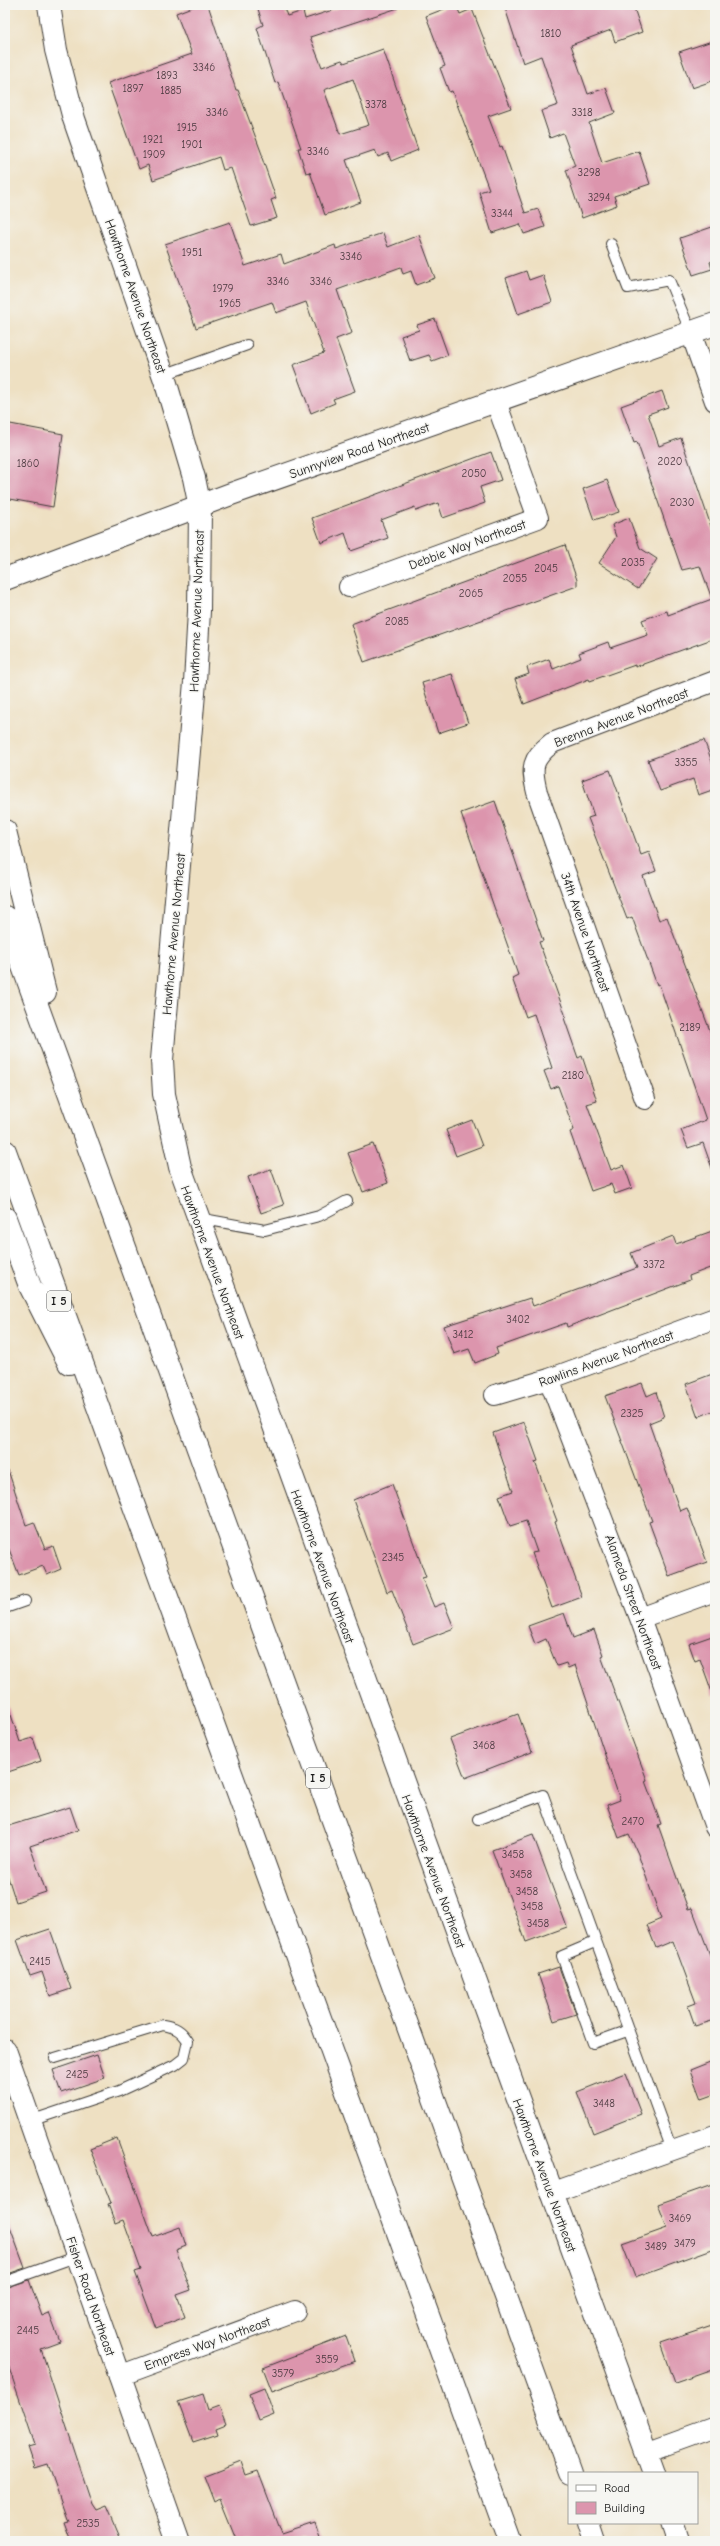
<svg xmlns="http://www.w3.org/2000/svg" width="720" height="2546" font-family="'Comic Neue',sans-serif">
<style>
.building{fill:#dc95ad;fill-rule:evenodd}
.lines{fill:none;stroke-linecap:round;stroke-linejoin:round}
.lane-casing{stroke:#3c3935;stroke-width:12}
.street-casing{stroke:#3c3935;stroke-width:22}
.secondary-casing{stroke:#3c3935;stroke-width:24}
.highway-casing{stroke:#3c3935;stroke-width:24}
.lane{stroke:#fff;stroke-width:10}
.street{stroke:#fff;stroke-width:20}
.secondary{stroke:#fff;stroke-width:22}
.highway{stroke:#fff;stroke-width:22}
.labels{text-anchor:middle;stroke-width:3;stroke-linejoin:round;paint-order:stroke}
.number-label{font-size:11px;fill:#4c3a40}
.shield{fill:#f6f6f2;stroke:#5d5d5c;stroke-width:1}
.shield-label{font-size:12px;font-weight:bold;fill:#1c1c1c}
.street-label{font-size:13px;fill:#1c1c1c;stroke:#f6f6f2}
</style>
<rect width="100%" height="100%" fill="#f6f6f2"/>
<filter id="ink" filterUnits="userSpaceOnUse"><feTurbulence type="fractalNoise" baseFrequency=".025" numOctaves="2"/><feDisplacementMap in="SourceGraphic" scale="8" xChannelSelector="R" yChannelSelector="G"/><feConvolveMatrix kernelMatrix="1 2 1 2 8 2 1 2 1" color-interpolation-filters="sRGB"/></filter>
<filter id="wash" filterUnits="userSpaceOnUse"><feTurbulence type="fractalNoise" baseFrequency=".012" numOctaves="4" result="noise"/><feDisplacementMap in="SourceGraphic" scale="16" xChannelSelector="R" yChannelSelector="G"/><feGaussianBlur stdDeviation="0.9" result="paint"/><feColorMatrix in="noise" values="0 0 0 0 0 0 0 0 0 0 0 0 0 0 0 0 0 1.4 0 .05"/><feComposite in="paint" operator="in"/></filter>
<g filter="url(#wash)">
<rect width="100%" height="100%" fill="#eee0c2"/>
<g id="blocks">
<path class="building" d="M 197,5 L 208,5 L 236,90 L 238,90 L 263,157 L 262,158 L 276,198 L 271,200 L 277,218 L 251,226 L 231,168 L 223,170 L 219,157 L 153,180 L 148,165 L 139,169 L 108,83 L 192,54 L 176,13 Z
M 268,5 L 283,5 L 287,16 L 303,11 L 305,19 L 348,5 L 397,5 L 398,8 L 310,37 L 322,67 L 342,60 L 344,63 L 383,49 L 418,150 L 391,161 L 388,153 L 378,157 L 375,150 L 346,160 L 361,202 L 325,215 L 310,172 L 306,173 L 298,148 L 301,148 L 278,82 L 275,83 L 257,28 L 263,25 L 258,9 ZM 353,79 L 369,125 L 340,134 L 324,90 Z
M 454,5 L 456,5 L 460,14 L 472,9 L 511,108 L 488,116 L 500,147 L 502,146 L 525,213 L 538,209 L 545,227 L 524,234 L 520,224 L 492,233 L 479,192 L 489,189 L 452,91 L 449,92 L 440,68 L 445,66 L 426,16 Z
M 504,5 L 633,5 L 642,32 L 615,42 L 611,30 L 571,45 L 588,94 L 606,88 L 615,113 L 589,123 L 602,163 L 639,151 L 650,184 L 614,196 L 617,205 L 582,218 L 566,170 L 575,166 L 563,133 L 550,138 L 541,111 L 558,105 L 541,56 L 523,63 Z
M 715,40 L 715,80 L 692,88 L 679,52 Z
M 230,222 L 245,266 L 281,254 L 284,264 L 335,245 L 336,249 L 383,233 L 388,247 L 419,235 L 435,278 L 416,285 L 411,271 L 403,274 L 401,267 L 337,290 L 352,333 L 336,339 L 355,391 L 333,399 L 335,403 L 311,413 L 293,365 L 324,353 L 306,302 L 276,313 L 272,302 L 196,328 L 165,244 Z
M 715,226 L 715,260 L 710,262 L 712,269 L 693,275 L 680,238 Z
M 526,271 L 529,280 L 543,275 L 552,302 L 518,314 L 506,278 Z
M 435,319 L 448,355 L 432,361 L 429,355 L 410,361 L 401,336 L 419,330 L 417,325 Z
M 662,391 L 668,407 L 648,414 L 659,446 L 681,438 L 715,538 L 715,638 L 635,667 L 635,665 L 590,681 L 589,679 L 524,704 L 515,679 L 529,674 L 527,667 L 549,659 L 553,669 L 581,658 L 579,653 L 608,642 L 610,648 L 648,635 L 642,620 L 667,611 L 668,615 L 712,599 L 700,566 L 682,570 L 637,442 L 634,443 L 621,406 Z
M 5,423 L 63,434 L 53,507 L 5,498 Z
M 491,452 L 501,480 L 480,487 L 485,503 L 443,518 L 438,503 L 416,511 L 415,507 L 381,520 L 388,538 L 351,551 L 345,533 L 321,543 L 312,518 Z
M 607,480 L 619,512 L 594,520 L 583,489 Z
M 629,518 L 640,548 L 657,559 L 638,589 L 599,563 L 616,537 L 612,525 Z
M 565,545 L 577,580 L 577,586 L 364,662 L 351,624 Z
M 452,674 L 468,723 L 438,733 L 422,683 Z
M 704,740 L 715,770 L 715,789 L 698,795 L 693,779 L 660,791 L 648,760 Z
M 610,770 L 641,855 L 649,852 L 656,871 L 643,876 L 659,920 L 667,917 L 715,1044 L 715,1171 L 713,1171 L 703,1143 L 688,1148 L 681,1130 L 706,1120 L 659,984 L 657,985 L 632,917 L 627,919 L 588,818 L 594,816 L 582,780 Z
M 495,801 L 543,941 L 539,942 L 566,1017 L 564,1018 L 578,1058 L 582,1056 L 597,1101 L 587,1104 L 611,1170 L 624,1165 L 632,1188 L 615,1194 L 611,1184 L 591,1191 L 570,1132 L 574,1130 L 558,1086 L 551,1089 L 544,1071 L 552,1068 L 534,1014 L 526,1017 L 512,978 L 518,975 L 461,813 Z
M 472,1120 L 482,1146 L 456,1156 L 446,1130 Z
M 373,1144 L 388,1183 L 363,1192 L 348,1153 Z
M 271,1169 L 284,1205 L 261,1213 L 248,1177 Z
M 715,1230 L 715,1266 L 689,1276 L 690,1280 L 567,1327 L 566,1323 L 496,1348 L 498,1354 L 475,1363 L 469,1349 L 454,1354 L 444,1326 L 530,1298 L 533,1306 L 637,1268 L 631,1253 L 673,1236 L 676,1244 Z
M 715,1373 L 715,1410 L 698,1417 L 686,1384 Z
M 642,1383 L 647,1396 L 656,1392 L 664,1417 L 649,1423 L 680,1511 L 687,1508 L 707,1562 L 669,1576 L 649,1522 L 652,1521 L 605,1396 Z
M 524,1422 L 538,1461 L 535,1462 L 557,1521 L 555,1522 L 582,1597 L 552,1608 L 532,1553 L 537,1552 L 526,1521 L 510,1526 L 499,1496 L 513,1491 L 493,1433 Z
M 8,1470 L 26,1525 L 34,1522 L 45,1549 L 53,1546 L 61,1569 L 47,1575 L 43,1566 L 19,1575 L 5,1539 L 5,1471 Z
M 392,1484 L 426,1577 L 422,1578 L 434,1607 L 444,1603 L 454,1628 L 413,1644 L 392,1590 L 387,1592 L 353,1500 Z
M 564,1613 L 573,1638 L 594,1630 L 603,1655 L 601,1656 L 647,1780 L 645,1781 L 661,1824 L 658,1825 L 688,1909 L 692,1908 L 715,1968 L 715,2020 L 695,2026 L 688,2006 L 696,2003 L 673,1941 L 656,1948 L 647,1925 L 661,1919 L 638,1854 L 629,1834 L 619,1838 L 607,1805 L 620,1800 L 575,1665 L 568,1668 L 566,1663 L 557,1666 L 546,1639 L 535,1644 L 528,1626 Z
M 715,1635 L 715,1695 L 713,1695 L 700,1659 L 695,1661 L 689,1644 Z
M 5,1706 L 8,1706 L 20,1742 L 33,1738 L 41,1761 L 5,1773 Z
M 518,1714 L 532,1752 L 465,1778 L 450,1739 Z
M 70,1807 L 78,1830 L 30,1846 L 46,1892 L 16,1902 L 5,1868 L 5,1827 Z
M 533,1835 L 567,1927 L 526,1942 L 492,1850 Z
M 50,1929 L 71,1989 L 50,1996 L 42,1972 L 30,1976 L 17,1940 Z
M 559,1967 L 576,2014 L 554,2021 L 538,1974 Z
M 97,2055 L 105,2078 L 61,2093 L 53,2070 Z
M 715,2060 L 715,2094 L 701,2099 L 690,2070 Z
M 625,2073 L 641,2114 L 593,2133 L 577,2092 Z
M 117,2138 L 153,2237 L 180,2227 L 186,2246 L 176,2250 L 191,2290 L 177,2295 L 185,2317 L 156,2328 L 135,2272 L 141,2270 L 123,2220 L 115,2223 L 108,2204 L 111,2203 L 90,2149 Z
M 715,2184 L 715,2248 L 635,2277 L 622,2244 L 667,2228 L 658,2204 Z
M 7,2219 L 25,2268 L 5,2275 L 5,2220 Z
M 29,2280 L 42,2316 L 49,2313 L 60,2342 L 41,2349 L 92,2504 L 96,2510 L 106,2506 L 121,2541 L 71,2541 L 64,2522 L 68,2521 L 48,2464 L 35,2468 L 28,2447 L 35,2445 L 5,2356 L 5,2288 Z
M 715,2325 L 715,2369 L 675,2383 L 661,2343 Z
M 346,2336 L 355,2361 L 272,2391 L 263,2368 Z
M 264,2388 L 274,2415 L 259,2421 L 249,2394 Z
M 203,2394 L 208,2410 L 219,2406 L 226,2424 L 216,2428 L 218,2434 L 193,2442 L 178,2402 Z
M 241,2462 L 246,2475 L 258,2471 L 282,2534 L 315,2523 L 321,2541 L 237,2541 L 220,2499 L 215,2502 L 205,2476 Z"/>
</g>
</g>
<g filter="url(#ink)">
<use href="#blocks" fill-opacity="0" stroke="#3c3935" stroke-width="1"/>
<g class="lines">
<g class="lane-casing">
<path id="lane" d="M 611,244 L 628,288 L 669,280 L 691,333
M 163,375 L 247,345
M 198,1218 L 265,1230 L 319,1216 L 347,1201
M 5,1608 L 25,1601
M 478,1819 L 543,1795 L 672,2150
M 595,1942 L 562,1956 L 593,2043 L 627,2031
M 30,2121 L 119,2091 L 175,2065 L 184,2058 L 188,2041 C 181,2030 175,2027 163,2025 L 55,2058
M 5,2282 L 78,2256"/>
</g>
<g class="street-casing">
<path id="street" d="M 691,333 L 715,401
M 349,587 L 538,518 L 496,402
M 645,1099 L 537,792 C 531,768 531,759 552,743 L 715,681
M 549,1379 L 640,1618 L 715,1827
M 495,1395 L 549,1379 L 715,1318
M 640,1618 L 715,1591
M 551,2193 L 715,2135
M 119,2376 L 295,2311
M 646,2452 L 715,2427"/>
</g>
<g class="secondary-casing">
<path id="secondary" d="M 49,5 L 56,50 L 74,119 L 165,380 L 194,478 L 200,507 L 199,611 L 195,682 L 162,1060 L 164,1094 L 180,1167 L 654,2473
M 5,579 L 231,494 L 715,324
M 5,2050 L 178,2541
M 672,2523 L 678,2541"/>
</g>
<g class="highway-casing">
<path id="highway" d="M 5,831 L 45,992
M 5,917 L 570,2473
M 5,1151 L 510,2541
M 5,1218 L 30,1286 L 69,1363
M 588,2523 L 594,2541"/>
</g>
<use href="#lane" class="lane"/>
<use href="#street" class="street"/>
<use href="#secondary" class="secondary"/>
<use href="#highway" class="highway"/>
</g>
</g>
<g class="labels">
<g class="number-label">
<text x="551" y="37">1810</text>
<text x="204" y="71">3346</text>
<text x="167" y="79">1893</text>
<text x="133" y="92">1897</text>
<text x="171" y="94">1885</text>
<text x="376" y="108">3378</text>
<text x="217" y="116">3346</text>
<text x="582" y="116">3318</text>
<text x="187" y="131">1915</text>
<text x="153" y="143">1921</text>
<text x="192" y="148">1901</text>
<text x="318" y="155">3346</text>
<text x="154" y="158">1909</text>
<text x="589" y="176">3298</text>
<text x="599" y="201">3294</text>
<text x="502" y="217">3344</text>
<text x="192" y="256">1951</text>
<text x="351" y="260">3346</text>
<text x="278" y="285">3346</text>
<text x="321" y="285">3346</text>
<text x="223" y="292">1979</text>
<text x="230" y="307">1965</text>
<text x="670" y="465">2020</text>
<text x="28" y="467">1860</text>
<text x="474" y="477">2050</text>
<text x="682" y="506">2030</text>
<text x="633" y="566">2035</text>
<text x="546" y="572">2045</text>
<text x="515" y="582">2055</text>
<text x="471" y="597">2065</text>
<text x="397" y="625">2085</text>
<text x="686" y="766">3355</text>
<text x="690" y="1031">2189</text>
<text x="573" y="1079">2180</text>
<text x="654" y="1268">3372</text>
<text x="518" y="1323">3402</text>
<text x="463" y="1338">3412</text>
<text x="632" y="1417">2325</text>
<text x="393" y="1561">2345</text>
<text x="484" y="1749">3468</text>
<text x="633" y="1825">2470</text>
<text x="513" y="1858">3458</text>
<text x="521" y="1878">3458</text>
<text x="527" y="1895">3458</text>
<text x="532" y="1910">3458</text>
<text x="538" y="1927">3458</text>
<text x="40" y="1965">2415</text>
<text x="77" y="2078">2425</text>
<text x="604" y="2107">3448</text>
<text x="680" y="2222">3469</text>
<text x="685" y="2247">3479</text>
<text x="656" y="2250">3489</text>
<text x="28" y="2334">2445</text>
<text x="327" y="2363">3559</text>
<text x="283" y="2377">3579</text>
<text x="88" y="2527">2535</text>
</g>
<g class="shield">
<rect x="47" y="1291" width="24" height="20" rx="3"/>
<rect x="306" y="1768" width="24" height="20" rx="3"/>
</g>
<g class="shield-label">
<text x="59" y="1305">I 5</text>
<text x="318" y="1782">I 5</text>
</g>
<g class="street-label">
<text transform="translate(136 296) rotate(71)" y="5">Hawthorne Avenue Northeast</text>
<text transform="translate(359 450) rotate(-19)" y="5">Sunnyview Road Northeast</text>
<text transform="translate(467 544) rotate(-20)" y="5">Debbie Way Northeast</text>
<text transform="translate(196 611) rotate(-88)" y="5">Hawthorne Avenue Northeast</text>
<text transform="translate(621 717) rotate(-21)" y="5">Brenna Avenue Northeast</text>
<text transform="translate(586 932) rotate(71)" y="5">34th Avenue Northeast</text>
<text transform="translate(173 934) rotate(-85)" y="5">Hawthorne Avenue Northeast</text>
<text transform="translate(213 1262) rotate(70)" y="5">Hawthorne Avenue Northeast</text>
<text transform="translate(606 1358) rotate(-20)" y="5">Rawlins Avenue Northeast</text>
<text transform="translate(323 1566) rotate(70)" y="5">Hawthorne Avenue Northeast</text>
<text transform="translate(634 1602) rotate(70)" y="5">Alameda Street Northeast</text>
<text transform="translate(434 1871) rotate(70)" y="5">Hawthorne Avenue Northeast</text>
<text transform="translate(545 2175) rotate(70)" y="5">Hawthorne Avenue Northeast</text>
<text transform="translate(91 2296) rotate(71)" y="5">Fisher Road Northeast</text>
<text transform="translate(207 2343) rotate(-20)" y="5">Empress Way Northeast</text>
</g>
</g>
<rect width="720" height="2546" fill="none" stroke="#f6f6f2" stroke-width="20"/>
<rect x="568" y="2472" width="130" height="52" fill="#f6f6f2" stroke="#9f9f9c"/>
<rect x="576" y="2485" width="20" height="6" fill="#ffffff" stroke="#9f9f9c"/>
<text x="604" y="2492" font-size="12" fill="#1c1c1c">Road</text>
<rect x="576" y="2502" width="20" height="12" fill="#dc95ad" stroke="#9f9f9c"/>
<text x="604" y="2512" font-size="12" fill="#1c1c1c">Building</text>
</svg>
